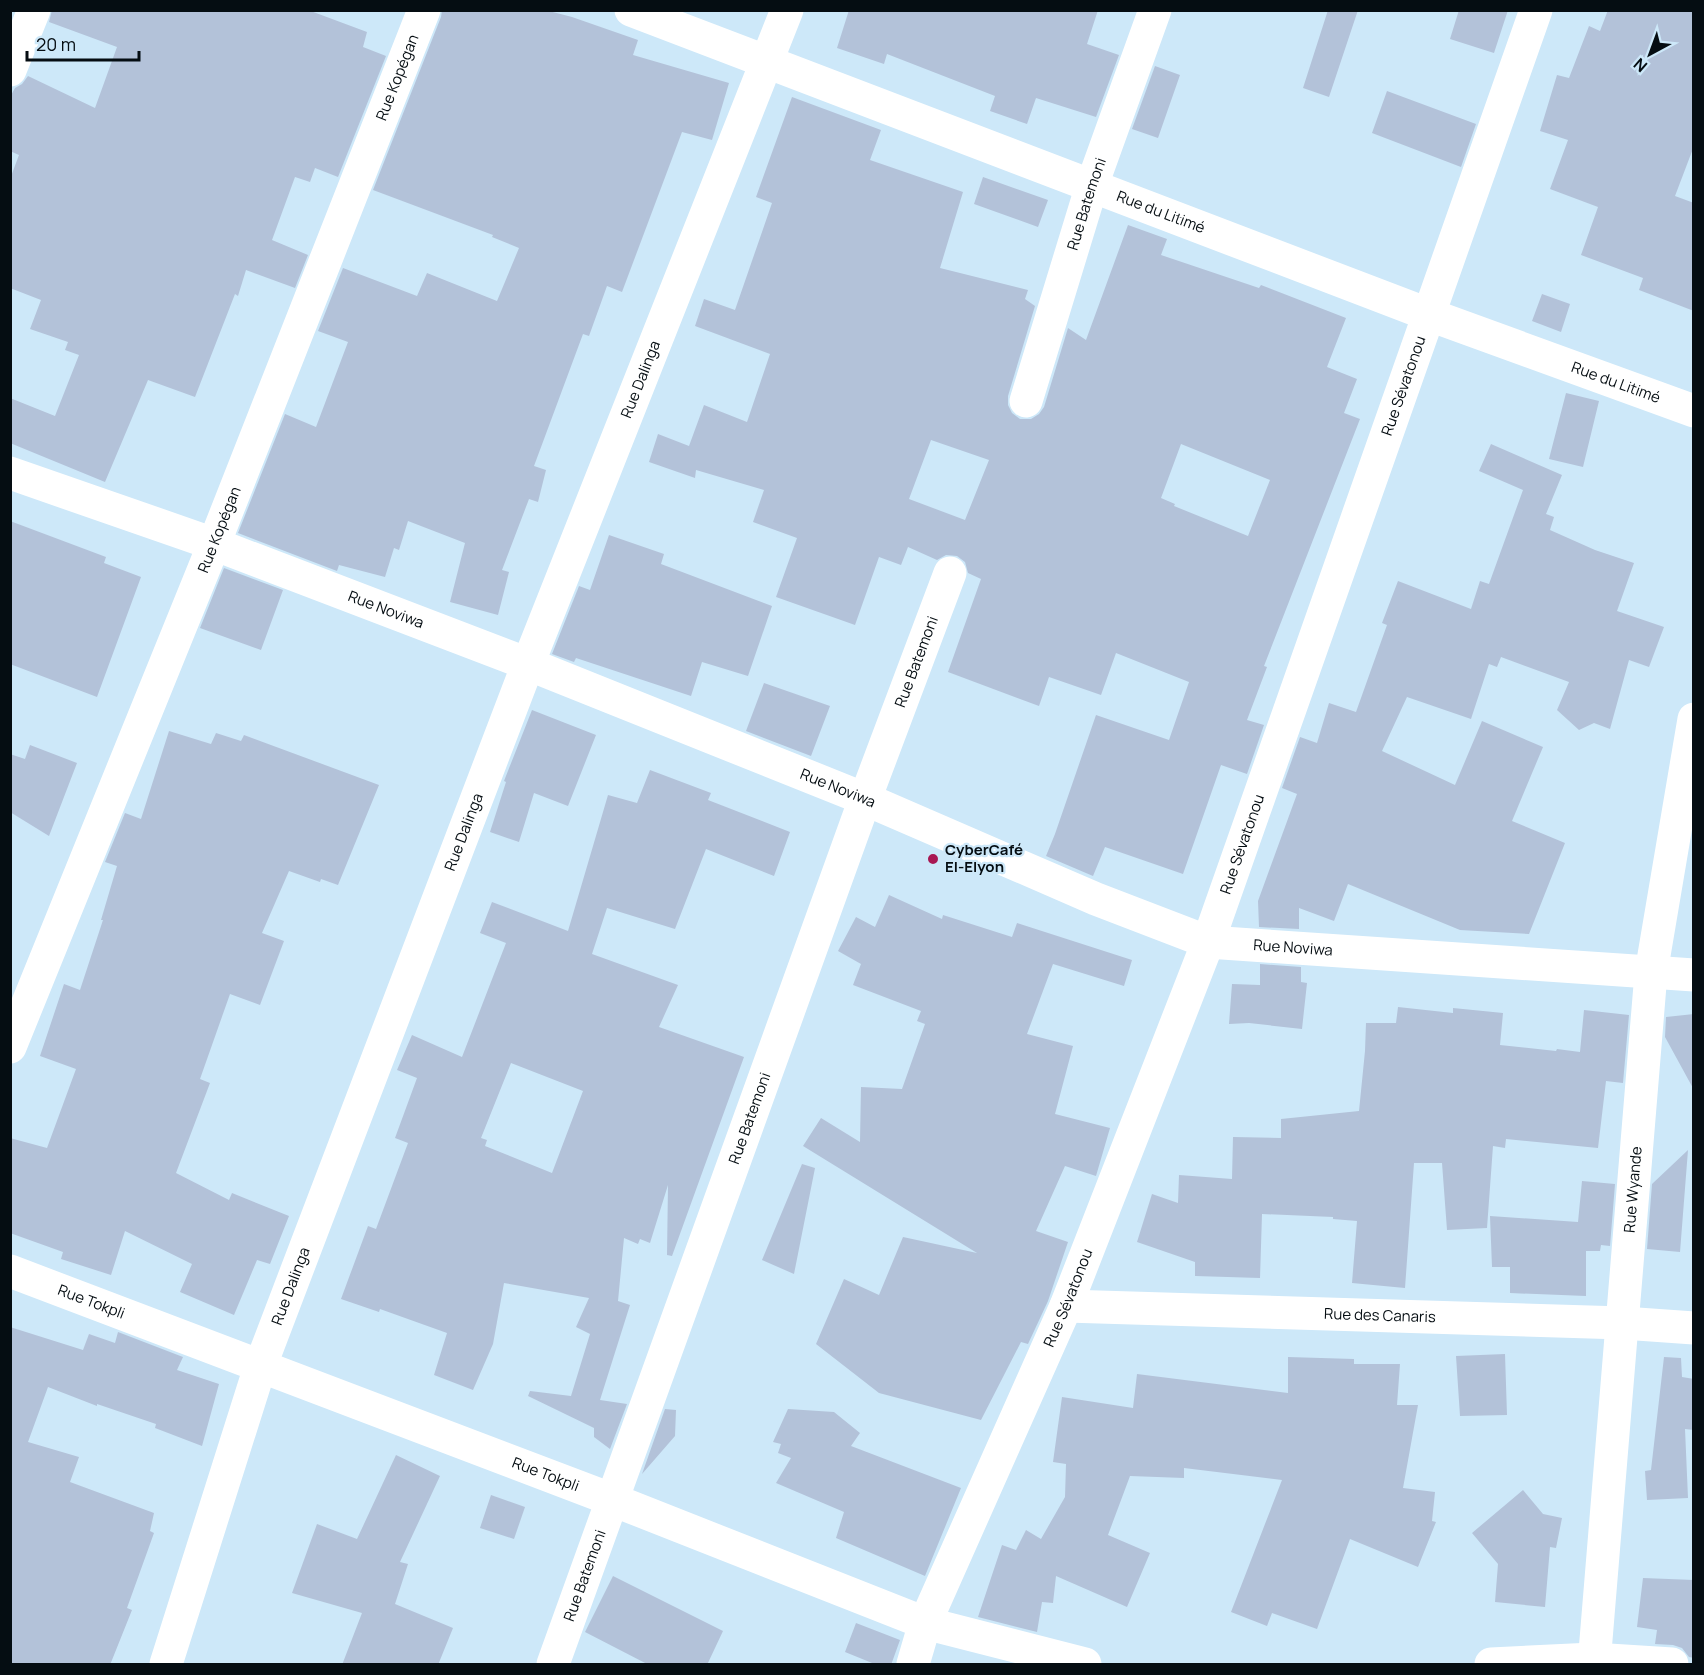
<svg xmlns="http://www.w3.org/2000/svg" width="1704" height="1675" font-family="Manrope,sans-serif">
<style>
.building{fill:#b3c2d9;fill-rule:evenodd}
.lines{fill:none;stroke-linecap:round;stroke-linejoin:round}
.minor{stroke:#fff;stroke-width:33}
.poi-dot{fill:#a81753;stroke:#cde8f9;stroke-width:2}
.labels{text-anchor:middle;stroke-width:4.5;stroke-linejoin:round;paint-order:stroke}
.street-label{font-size:15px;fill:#050d12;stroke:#cde8f9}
.poi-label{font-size:15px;font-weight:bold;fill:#050d12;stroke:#cde8f9;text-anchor:start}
</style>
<rect width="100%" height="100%" fill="#cde8f9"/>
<path class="building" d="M 52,10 L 308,10 L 367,32 L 363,47 L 386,56 L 338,177 L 315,168 L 310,182 L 295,177 L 272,240 L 308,255 L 295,288 L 246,270 L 238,296 L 235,294 L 195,397 L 148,380 L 105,482 L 10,443 L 10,398 L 55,416 L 79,355 L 65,350 L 68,342 L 30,329 L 41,300 L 10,288 L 10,179 L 19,155 L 10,151 L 10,97 L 15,88 L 22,84 L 28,76 L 95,108 L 117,47 L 49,22 Z
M 442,10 L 545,10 L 572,17 L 638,40 L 633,55 L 729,83 L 712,140 L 682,132 L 622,292 L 607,286 L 589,336 L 583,334 L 534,466 L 546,470 L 538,502 L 529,499 L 502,570 L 509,572 L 498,615 L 450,602 L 465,543 L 408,521 L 399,550 L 394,548 L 385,577 L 339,565 L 337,571 L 238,533 L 285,414 L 316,427 L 348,342 L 318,331 L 343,268 L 417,296 L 427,273 L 497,301 L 519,248 L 492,237 L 493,235 L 373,190 L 441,17 Z
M 849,10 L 1098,10 L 1087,44 L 1119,55 L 1096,117 L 1036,98 L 1027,124 L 990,111 L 995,96 L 887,54 L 884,64 L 837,48 Z
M 1328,10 L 1358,10 L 1329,97 L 1303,88 Z
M 1459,10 L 1508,10 L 1494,53 L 1450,39 Z
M 1608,10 L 1694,10 L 1694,146 L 1675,196 L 1694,203 L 1694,311 L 1639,290 L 1643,278 L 1581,255 L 1598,207 L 1550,189 L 1568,140 L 1540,131 L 1557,75 L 1569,78 L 1589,26 L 1600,31 Z
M 1155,66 L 1180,75 L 1158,138 L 1132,129 Z
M 1387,91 L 1476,124 L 1461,167 L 1372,133 Z
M 792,97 L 881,130 L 870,160 L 963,192 L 940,268 L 1028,290 L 1025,299 L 1035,306 L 1008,396 L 1008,405 L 1012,413 L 1020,419 L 1031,419 L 1039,414 L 1044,407 L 1068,328 L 1086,340 L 1128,225 L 1167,239 L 1161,255 L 1259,288 L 1261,285 L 1346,318 L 1327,367 L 1357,379 L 1344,413 L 1360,419 L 1264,666 L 1267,667 L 1247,720 L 1264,725 L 1247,774 L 1221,765 L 1183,874 L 1105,847 L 1093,876 L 1046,856 L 1055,834 L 1096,715 L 1169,740 L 1189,682 L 1116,653 L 1101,695 L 1049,677 L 1039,706 L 948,672 L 981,579 L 968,573 L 965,562 L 957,556 L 946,555 L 937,560 L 908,547 L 901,565 L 879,557 L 855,625 L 776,597 L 797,538 L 753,522 L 764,490 L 696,470 L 695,478 L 649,462 L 658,434 L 689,446 L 704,405 L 747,422 L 770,354 L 695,326 L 704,299 L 735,310 L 772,203 L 756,197 ZM 931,440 L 989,460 L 965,520 L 909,499 ZM 1181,444 L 1270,480 L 1248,536 L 1174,506 L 1175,504 L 1161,498 Z
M 983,177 L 1048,200 L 1038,227 L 974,204 Z
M 1542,294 L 1570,304 L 1561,332 L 1532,321 Z
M 1566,393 L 1599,401 L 1583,467 L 1549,459 Z
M 1491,444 L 1562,475 L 1546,514 L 1554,517 L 1550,530 L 1595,550 L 1634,563 L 1617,611 L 1664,627 L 1649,667 L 1629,660 L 1610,729 L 1594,723 L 1579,730 L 1557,710 L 1569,682 L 1501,657 L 1497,667 L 1489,664 L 1471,719 L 1407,697 L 1382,751 L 1455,785 L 1482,721 L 1543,747 L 1512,821 L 1565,843 L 1529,934 L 1460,930 L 1348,884 L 1334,921 L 1299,908 L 1299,929 L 1259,927 L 1258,901 L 1297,794 L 1282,788 L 1300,737 L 1317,743 L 1329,703 L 1356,712 L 1387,625 L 1382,623 L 1398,581 L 1471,609 L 1480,581 L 1489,584 L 1523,490 L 1479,471 Z
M 10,521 L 106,557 L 104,563 L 141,577 L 97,697 L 10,664 Z
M 609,535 L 664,554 L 661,564 L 772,606 L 748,676 L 702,662 L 691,696 L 576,658 L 574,662 L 552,654 L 579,586 L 590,590 Z
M 224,568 L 283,590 L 261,650 L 200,628 Z
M 764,683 L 830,706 L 811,756 L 746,731 Z
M 532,710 L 596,735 L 568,806 L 534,793 L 519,842 L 490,832 L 506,782 L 504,781 Z
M 169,731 L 211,744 L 216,733 L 241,741 L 244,735 L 379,785 L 338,885 L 321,879 L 320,882 L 289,871 L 262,933 L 284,941 L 260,1005 L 230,994 L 200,1079 L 210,1083 L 176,1173 L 229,1200 L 232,1193 L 289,1216 L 270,1264 L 257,1260 L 234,1315 L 180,1292 L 192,1264 L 125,1231 L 111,1275 L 61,1259 L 63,1252 L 10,1233 L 10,1138 L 47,1148 L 76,1069 L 40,1056 L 64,984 L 80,990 L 103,920 L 101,920 L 117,866 L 105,862 L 125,813 L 141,819 Z
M 30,745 L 77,763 L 49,836 L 10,812 L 10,754 L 25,759 Z
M 650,770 L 711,793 L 708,800 L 790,832 L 774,876 L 706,849 L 675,929 L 607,908 L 592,954 L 678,985 L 659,1027 L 744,1057 L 672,1256 L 667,1255 L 668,1185 L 650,1243 L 640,1239 L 638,1244 L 624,1238 L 618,1301 L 630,1305 L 600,1400 L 627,1404 L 610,1449 L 594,1437 L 594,1428 L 528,1396 L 530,1391 L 571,1396 L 590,1334 L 576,1327 L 589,1298 L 504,1283 L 493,1344 L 473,1390 L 434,1375 L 447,1333 L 380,1309 L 379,1312 L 341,1299 L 368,1226 L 376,1229 L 408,1143 L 395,1138 L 417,1078 L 397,1070 L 412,1035 L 462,1057 L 506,943 L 480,933 L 492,902 L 568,931 L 608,795 L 637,803 ZM 511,1063 L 583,1091 L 552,1173 L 485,1146 L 487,1140 L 481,1138 Z
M 889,895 L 942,919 L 943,915 L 1012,937 L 1017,923 L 1132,960 L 1124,986 L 1053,964 L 1027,1034 L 1073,1046 L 1055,1114 L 1110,1128 L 1096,1176 L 1065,1166 L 1036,1231 L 1068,1242 L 1048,1301 L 1028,1344 L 1021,1342 L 981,1420 L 879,1393 L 816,1344 L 844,1279 L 879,1295 L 903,1237 L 977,1253 L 803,1146 L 821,1118 L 860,1142 L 861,1087 L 902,1089 L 925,1024 L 917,1021 L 921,1011 L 853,985 L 861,964 L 838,951 L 856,917 L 875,927 Z
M 1260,964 L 1301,967 L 1301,982 L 1307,983 L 1302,1029 L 1249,1023 L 1229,1024 L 1232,984 L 1260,985 Z
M 1398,1007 L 1453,1013 L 1453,1008 L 1503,1013 L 1500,1045 L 1556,1051 L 1557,1049 L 1580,1052 L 1584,1010 L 1629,1015 L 1623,1083 L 1606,1081 L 1598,1148 L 1506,1139 L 1505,1148 L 1493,1146 L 1487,1228 L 1447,1230 L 1442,1163 L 1414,1163 L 1405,1288 L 1352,1283 L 1357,1221 L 1333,1219 L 1333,1217 L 1262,1214 L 1260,1278 L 1195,1276 L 1195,1262 L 1137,1242 L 1152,1194 L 1178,1203 L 1179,1175 L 1232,1179 L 1233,1137 L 1281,1138 L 1281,1119 L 1359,1111 L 1365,1051 L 1366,1023 L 1396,1023 Z
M 1694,1014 L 1694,1090 L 1665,1037 L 1666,1017 Z
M 1688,1150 L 1680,1252 L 1647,1249 L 1652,1184 Z
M 802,1164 L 815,1168 L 794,1274 L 762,1260 Z
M 1582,1181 L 1615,1184 L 1610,1246 L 1601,1245 L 1600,1251 L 1586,1251 L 1586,1296 L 1510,1293 L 1510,1267 L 1492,1267 L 1490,1216 L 1578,1222 Z
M 10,1327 L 83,1350 L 89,1334 L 115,1343 L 118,1332 L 183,1357 L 177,1370 L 219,1384 L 202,1446 L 155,1428 L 156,1424 L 97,1404 L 97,1406 L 48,1387 L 28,1442 L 79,1457 L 70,1482 L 154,1513 L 150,1531 L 154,1533 L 127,1608 L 132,1610 L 110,1665 L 10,1665 Z
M 1505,1354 L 1507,1415 L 1460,1416 L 1456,1356 Z
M 1288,1357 L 1354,1359 L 1354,1364 L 1400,1364 L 1397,1405 L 1418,1405 L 1403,1488 L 1435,1492 L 1432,1521 L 1436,1522 L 1418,1567 L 1350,1539 L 1317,1629 L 1272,1613 L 1267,1626 L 1231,1612 L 1282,1480 L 1184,1468 L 1184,1478 L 1130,1476 L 1108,1535 L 1150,1553 L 1127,1607 L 1056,1576 L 1053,1603 L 1042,1602 L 1037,1632 L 978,1617 L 1002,1545 L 1016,1550 L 1026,1530 L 1041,1539 L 1065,1497 L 1066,1464 L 1053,1462 L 1062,1397 L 1133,1408 L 1137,1374 L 1288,1393 Z
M 1664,1357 L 1681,1358 L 1682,1377 L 1694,1379 L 1694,1430 L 1685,1429 L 1688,1498 L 1647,1500 L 1645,1471 L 1651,1470 Z
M 665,1409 L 676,1410 L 675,1436 L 642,1474 Z
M 788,1409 L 834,1412 L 860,1433 L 851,1446 L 961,1488 L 925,1576 L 836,1538 L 844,1512 L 776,1483 L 791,1458 L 778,1453 L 781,1444 L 773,1442 Z
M 396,1455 L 440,1476 L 400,1562 L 408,1564 L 395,1604 L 453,1628 L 438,1665 L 342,1665 L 362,1613 L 292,1593 L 317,1524 L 357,1539 Z
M 1523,1490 L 1543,1514 L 1562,1518 L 1556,1548 L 1550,1547 L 1545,1607 L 1495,1602 L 1498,1564 L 1472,1533 Z
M 491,1495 L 525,1507 L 514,1539 L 480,1528 Z
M 613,1576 L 723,1631 L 707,1665 L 649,1665 L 585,1632 Z
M 1643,1578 L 1694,1580 L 1694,1658 L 1689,1657 L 1682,1648 L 1673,1645 L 1655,1644 L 1657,1630 L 1637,1627 Z
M 856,1623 L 900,1640 L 891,1665 L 877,1665 L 845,1652 Z"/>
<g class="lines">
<g class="minor">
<path id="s1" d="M 631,10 L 1430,315 L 1694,411"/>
<path d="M 10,70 L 34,10"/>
<path id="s2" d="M 1026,401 L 1092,185 L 1155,10"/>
<path id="s3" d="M 10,473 L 214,544 L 528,664 L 865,799 L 1096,899 L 1208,942 L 1694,975"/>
<path id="s4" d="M 10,1047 L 214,544 L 424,10"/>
<path id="s5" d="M 10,1271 L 613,1500 L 925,1623 L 1085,1664"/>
<path id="s6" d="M 1066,1306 L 1623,1323 L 1694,1328"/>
<path id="s7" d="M 166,1664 L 260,1367 L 528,664 L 787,10"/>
<path id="s8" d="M 553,1664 L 865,799 L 950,573"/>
<path id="s9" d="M 913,1664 L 925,1623 L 1066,1306 L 1208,942 L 1536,10"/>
<path d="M 1491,1664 L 1593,1659 L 1672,1664"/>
<path id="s10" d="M 1594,1664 L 1651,973 L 1694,719"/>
</g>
</g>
<circle class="poi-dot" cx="933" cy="859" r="6"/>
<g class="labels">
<g class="street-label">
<text dy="5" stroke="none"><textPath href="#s4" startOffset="1044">Rue Kopégan</textPath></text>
<text dy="5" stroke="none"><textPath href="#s2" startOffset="206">Rue Batemoni</textPath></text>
<text dy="5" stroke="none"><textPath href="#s1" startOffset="567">Rue du Litimé</textPath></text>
<text dy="5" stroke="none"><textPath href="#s7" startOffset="1370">Rue Dalinga</textPath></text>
<text dy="5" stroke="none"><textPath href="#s1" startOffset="1053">Rue du Litimé</textPath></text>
<text dy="5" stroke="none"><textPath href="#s9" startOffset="1370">Rue Sévatonou</textPath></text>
<text dy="5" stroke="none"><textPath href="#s4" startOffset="558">Rue Kopégan</textPath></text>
<text dy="5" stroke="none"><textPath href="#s3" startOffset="400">Rue Noviwa</textPath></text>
<text dy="5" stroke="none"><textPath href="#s8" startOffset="1066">Rue Batemoni</textPath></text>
<text dy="5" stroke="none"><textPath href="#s3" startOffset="886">Rue Noviwa</textPath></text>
<text dy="5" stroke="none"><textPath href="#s7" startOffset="884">Rue Dalinga</textPath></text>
<text dy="5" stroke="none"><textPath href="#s9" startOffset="884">Rue Sévatonou</textPath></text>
<text dy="5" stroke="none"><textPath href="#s3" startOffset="1372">Rue Noviwa</textPath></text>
<text dy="5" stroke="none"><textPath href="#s8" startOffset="580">Rue Batemoni</textPath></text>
<text dy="5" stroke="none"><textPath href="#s10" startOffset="476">Rue Wyande</textPath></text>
<text dy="5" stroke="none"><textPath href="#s7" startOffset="398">Rue Dalinga</textPath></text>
<text dy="5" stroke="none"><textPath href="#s9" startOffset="398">Rue Sévatonou</textPath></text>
<text dy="5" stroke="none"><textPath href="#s5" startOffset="87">Rue Tokpli</textPath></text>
<text dy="5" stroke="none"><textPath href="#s6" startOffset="314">Rue des Canaris</textPath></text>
<text dy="5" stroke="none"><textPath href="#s5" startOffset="573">Rue Tokpli</textPath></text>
<text dy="5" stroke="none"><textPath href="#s8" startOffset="94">Rue Batemoni</textPath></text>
</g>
<g class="poi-label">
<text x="945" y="855">CyberCafé<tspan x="945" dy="17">El-Elyon</tspan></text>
</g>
</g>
<rect width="1704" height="1675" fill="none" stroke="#050d12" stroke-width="24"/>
<g transform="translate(1650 54) rotate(221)" stroke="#cde8f9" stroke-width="4.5" paint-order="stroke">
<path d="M0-4.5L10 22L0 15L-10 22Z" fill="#050d12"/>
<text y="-9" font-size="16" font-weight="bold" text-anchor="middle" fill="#050d12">N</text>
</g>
<path d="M27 51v9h112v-9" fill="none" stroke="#050d12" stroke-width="3"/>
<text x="36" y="51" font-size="18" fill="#050d12" stroke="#cde8f9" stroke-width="4.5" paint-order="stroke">20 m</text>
</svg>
